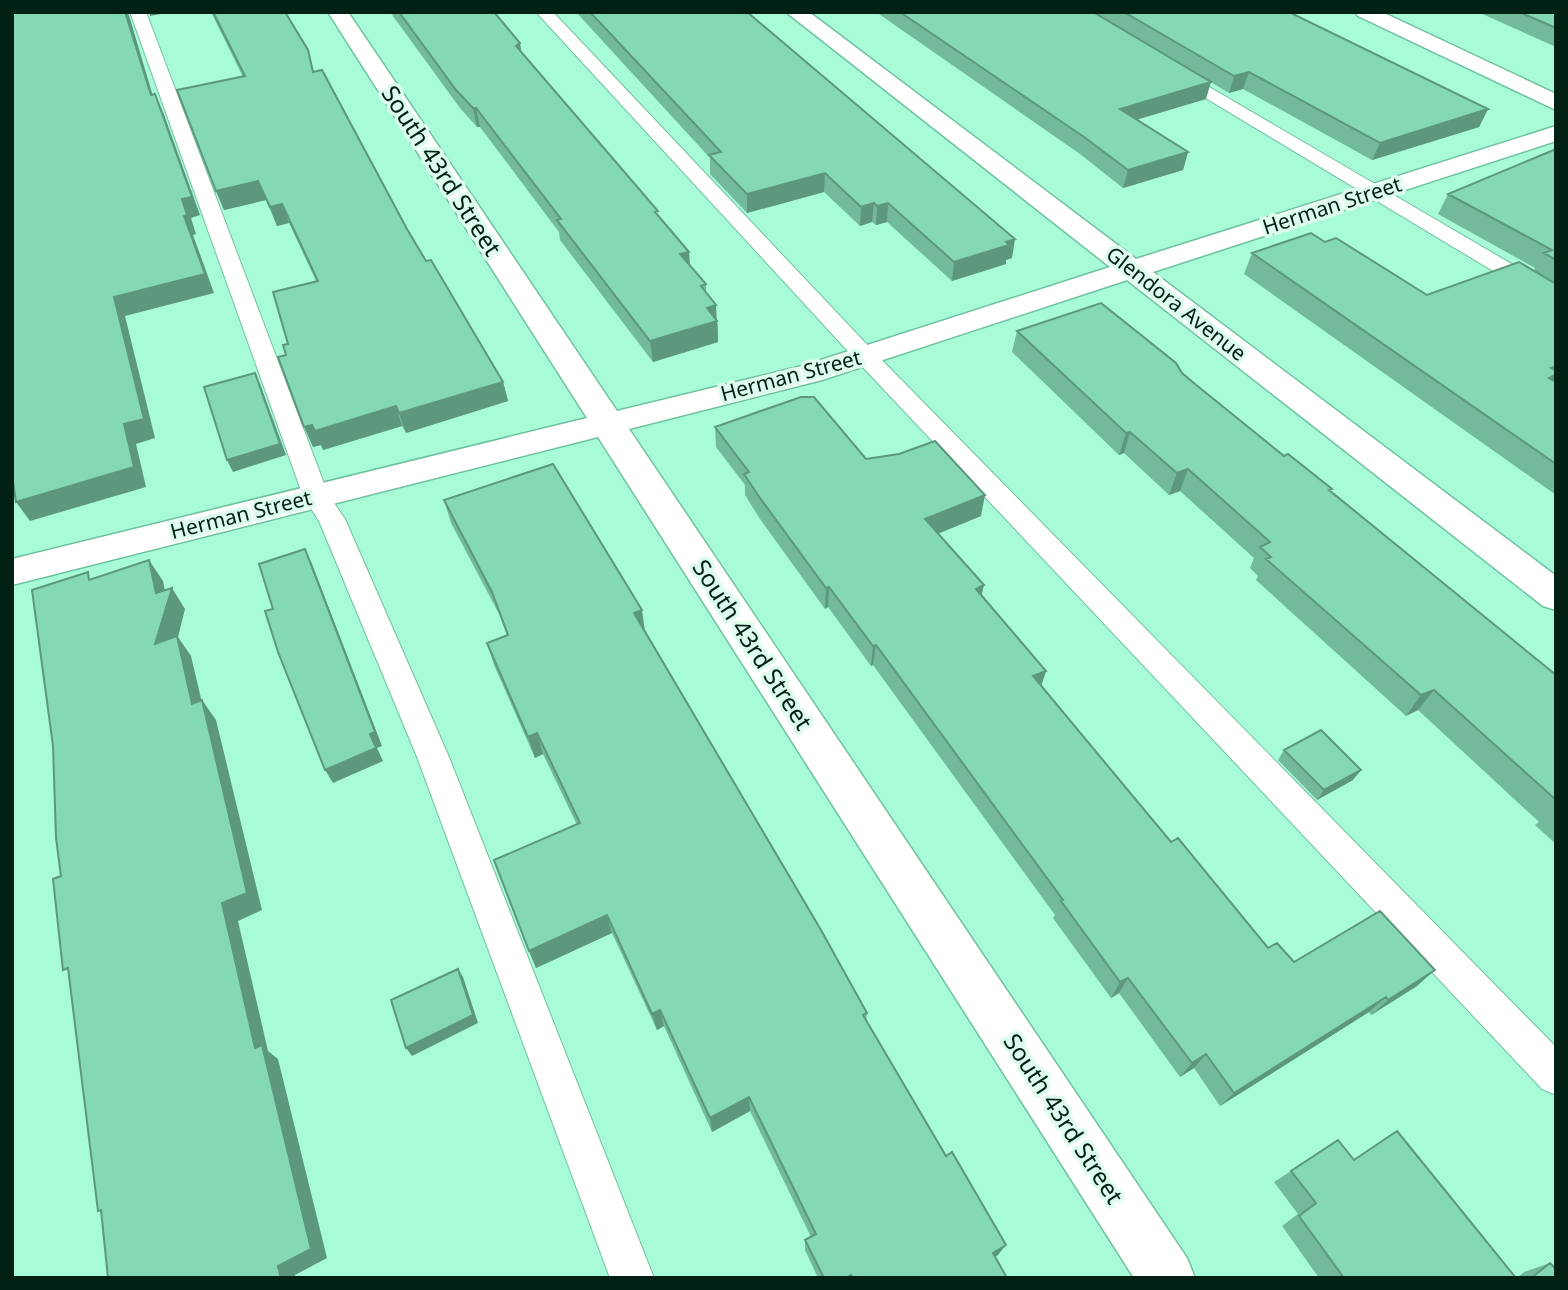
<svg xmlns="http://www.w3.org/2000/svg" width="1568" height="1290" font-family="'Noto Sans',sans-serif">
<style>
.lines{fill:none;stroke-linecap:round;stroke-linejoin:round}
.service-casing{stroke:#6fc29e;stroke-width:2}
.minor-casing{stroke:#6fc29e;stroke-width:3}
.service{fill:#fff;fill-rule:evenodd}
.minor{fill:#fff;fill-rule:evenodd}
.wall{fill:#72ba9b}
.shaded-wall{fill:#5d977e}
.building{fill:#85d8b4;stroke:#5d977e;stroke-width:2}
.labels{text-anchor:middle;stroke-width:7;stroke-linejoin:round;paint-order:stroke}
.far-street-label{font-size:21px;fill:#002114;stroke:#ddfced}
.street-label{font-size:24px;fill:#002114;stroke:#ddfced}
</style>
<rect width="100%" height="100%" fill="#a7fbd6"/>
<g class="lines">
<g class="service-casing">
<path id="service" d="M 130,12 L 146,12 L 328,494 L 345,519 L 449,757 L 654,1278 L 610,1278 L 417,757 L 319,521 L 303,496 Z
M 536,12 L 553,12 L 873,351 L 1556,1047 L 1556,1095 L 1542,1089 L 857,361 Z
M 1175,67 L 1556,290 L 1556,306 L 1548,304 L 1169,76 L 1166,72 L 1169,68 Z"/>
</g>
<g class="minor-casing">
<path id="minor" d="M 328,12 L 348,12 L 617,411 L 802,366 L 1110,267 L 786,12 L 809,12 L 1136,259 L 1556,126 L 1556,141 L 1153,272 L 1556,576 L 1556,610 L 1543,606 L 1127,280 L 822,380 L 629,429 L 1187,1258 L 1195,1278 L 1134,1278 L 598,437 L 12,585 L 12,559 L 587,418 Z
M 1355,12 L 1382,12 L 1556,94 L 1556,110 L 1358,16 Z"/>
</g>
<use href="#service" class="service"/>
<use href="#minor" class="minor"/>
</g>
<path class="wall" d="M 211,12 L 285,12 L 314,72 L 426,261 L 503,382 L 508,401 L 406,433 L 402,426 L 323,450 L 321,445 L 313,447 L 286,355 L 288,344 L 316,281 L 289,223 L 277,226 L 266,200 L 224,210 L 216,191 L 243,77 Z
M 390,12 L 494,12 L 522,53 L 689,252 L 690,266 L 706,284 L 706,292 L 718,325 L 718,342 L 653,362 L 560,240 L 559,232 L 480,127 L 477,127 L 460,108 Z
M 576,12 L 747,12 L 1012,258 L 1006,260 L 1006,264 L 952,281 L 887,222 L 876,225 L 872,222 L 860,226 L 824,192 L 747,213 L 710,174 L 710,158 Z
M 876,12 L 1093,12 L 1206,99 L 1137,119 L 1188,152 L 1183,170 L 1123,188 L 1080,154 Z
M 1094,12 L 1289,12 L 1488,109 L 1479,127 L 1372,160 L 1243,89 L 1229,93 Z
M 1478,12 L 1556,12 L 1556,47 Z
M 1556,149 L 1556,381 L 1555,381 L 1556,382 L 1556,495 L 1244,274 L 1252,253 L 1325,242 L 1427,295 L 1534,271 L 1535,268 L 1438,214 L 1448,194 Z
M 1017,331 L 1182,373 L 1284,456 L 1331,492 L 1556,675 L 1556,844 L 1535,825 L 1539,822 L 1418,710 L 1406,716 L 1256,580 L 1258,576 L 1250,568 L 1254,558 L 1180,491 L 1169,495 L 1124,453 L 1119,455 L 1012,352 Z
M 715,427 L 866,459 L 981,516 L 938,533 L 984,585 L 981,595 L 1041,686 L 1171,842 L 1268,948 L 1294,962 L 1417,986 L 1371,1015 L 1369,1012 L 1220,1106 L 1194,1068 L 1180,1077 L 1119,993 L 1111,998 L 1053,918 L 1055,915 L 873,665 L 871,666 L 828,607 L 825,609 L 760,519 L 745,495 L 745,485 L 716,447 Z
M 444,500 L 645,632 L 867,1013 L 866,1021 L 998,1255 L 995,1257 L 1007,1278 L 818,1278 L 805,1250 L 805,1240 L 811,1237 L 750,1111 L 712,1132 L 664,1026 L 657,1030 L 612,933 L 536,968 L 529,951 L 577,825 L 543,754 L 535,758 L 494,665 L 487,643 L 507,635 L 499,614 L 451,523 Z
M 1284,750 L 1353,780 L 1317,800 L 1278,760 Z
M 1397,1131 L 1516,1278 L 1319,1278 L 1282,1226 L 1298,1214 L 1274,1182 L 1291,1171 L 1353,1160 Z
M 1550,1263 L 1556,1278 L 1517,1278 L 1524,1272 Z"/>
<path class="shaded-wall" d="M 125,12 L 128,12 L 158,113 L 151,95 Z
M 149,12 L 172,12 L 150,16 Z
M 520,43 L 523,61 L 516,46 Z
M 1249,72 L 1243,89 L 1229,93 L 1234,76 Z
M 1211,82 L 1206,99 L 1116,126 L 1120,109 Z
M 155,94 L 163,112 L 200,215 L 191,218 L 196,234 L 193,235 L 214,293 L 125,316 L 155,438 L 136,444 L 146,487 L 30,521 L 16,502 L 124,424 L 114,297 L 184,216 L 182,199 Z
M 473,108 L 476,108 L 480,127 L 477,127 Z
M 1488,109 L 1479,127 L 1372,160 L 1380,143 Z
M 1188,152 L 1183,170 L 1123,188 L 1128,170 Z
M 825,173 L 824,192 L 747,213 L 747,194 Z
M 258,181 L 266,200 L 224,210 L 216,191 Z
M 874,203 L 872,222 L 860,226 L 861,207 Z
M 888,203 L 887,222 L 876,225 L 877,206 Z
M 282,204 L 289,223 L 277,226 L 270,207 Z
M 1015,239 L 1012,258 L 1006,260 L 1006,264 L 952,281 L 954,262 Z
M 689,252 L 690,272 L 680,254 Z
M 716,305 L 718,342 L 653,362 L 650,341 L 707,308 Z
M 1556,366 L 1556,381 L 1553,382 L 1545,394 L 1551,368 Z
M 255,373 L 260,384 L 286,455 L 233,472 L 227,460 Z
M 503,382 L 508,401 L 406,433 L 399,413 Z
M 396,406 L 402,426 L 323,450 L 321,445 L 313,447 L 304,427 Z
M 1130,432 L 1124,453 L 1119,455 L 1126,433 Z
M 1188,469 L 1180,491 L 1169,495 L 1177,473 Z
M 985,495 L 981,516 L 923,540 L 925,519 Z
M 305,549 L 312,564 L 382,746 L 377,748 L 383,761 L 333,783 L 325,770 L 370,734 Z
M 149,560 L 163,581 L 167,602 L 172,588 L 185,609 L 178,637 L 191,656 L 207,724 L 192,704 L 155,644 L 156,593 Z
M 984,585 L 979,606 L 976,589 Z
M 829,587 L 828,607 L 825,609 L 826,588 Z
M 642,610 L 645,632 L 634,613 Z
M 876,645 L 873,665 L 871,666 L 873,646 Z
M 1046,671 L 1040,690 L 1033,676 Z
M 1434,690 L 1418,710 L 1406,716 L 1421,695 Z
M 202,700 L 216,720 L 262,910 L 238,921 L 268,1051 L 278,1059 L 327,1258 L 295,1275 L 296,1278 L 281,1278 L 278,1266 L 255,1048 L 222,903 Z
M 537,733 L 543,754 L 535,758 L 528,737 Z
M 1361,770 L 1353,780 L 1317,800 L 1324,790 Z
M 607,915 L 612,933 L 536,968 L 529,951 Z
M 458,969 L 463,977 L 478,1023 L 412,1056 L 406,1048 Z
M 1435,970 L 1417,986 L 1371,1015 L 1388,1000 Z
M 1128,978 L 1119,993 L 1111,998 L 1120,982 Z
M 1386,997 L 1369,1012 L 1220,1106 L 1234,1093 Z
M 660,1010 L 664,1026 L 657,1030 L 652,1014 Z
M 1206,1054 L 1194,1068 L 1180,1077 L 1192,1063 Z
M 749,1097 L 750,1111 L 712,1132 L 710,1118 Z
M 1006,1245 L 998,1255 L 985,1263 L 993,1253 Z"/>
<path class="building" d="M 12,12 L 125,12 L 151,95 L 155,94 L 192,197 L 182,199 L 187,215 L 184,216 L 205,274 L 114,297 L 144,419 L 124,424 L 134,467 L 16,502 L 12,475 Z
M 213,12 L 285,12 L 308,50 L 313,72 L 322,70 L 407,229 L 426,261 L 431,260 L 503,382 L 399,413 L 396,406 L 315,431 L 312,425 L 304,427 L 278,357 L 286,355 L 283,345 L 288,344 L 273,292 L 318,281 L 282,204 L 270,207 L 258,181 L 216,191 L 177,90 L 245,76 Z
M 399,12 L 494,12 L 520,43 L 516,46 L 658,211 L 655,212 L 689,252 L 680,254 L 706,284 L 701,286 L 716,305 L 707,308 L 717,321 L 650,341 L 557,220 L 561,219 L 476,108 L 473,108 L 456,90 Z
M 590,12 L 747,12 L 772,33 L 1015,239 L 1006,242 L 1009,245 L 954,262 L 888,203 L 877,206 L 874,203 L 861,207 L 825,173 L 747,194 L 709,155 L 721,152 Z
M 900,12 L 1093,12 L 1211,82 L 1120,109 L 1188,152 L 1128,170 L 1084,137 Z
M 1124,12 L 1289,12 L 1488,109 L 1380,143 L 1249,72 L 1234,76 Z
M 1519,12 L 1556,12 L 1556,28 Z
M 1556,149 L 1556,260 L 1544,253 L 1552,250 L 1448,194 Z
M 1311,233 L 1325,242 L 1336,238 L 1427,295 L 1519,262 L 1556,284 L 1556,366 L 1551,368 L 1556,371 L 1556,374 L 1549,378 L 1556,382 L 1556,464 L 1252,253 Z
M 1101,303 L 1176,363 L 1182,373 L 1195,384 L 1284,456 L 1288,454 L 1332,489 L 1329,490 L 1556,675 L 1556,800 L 1434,690 L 1421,695 L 1266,559 L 1271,557 L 1260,547 L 1270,542 L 1188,469 L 1177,473 L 1130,432 L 1126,433 L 1017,331 Z
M 255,373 L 280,444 L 227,460 L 204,387 Z
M 801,397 L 814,397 L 866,459 L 899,454 L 935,441 L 985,495 L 925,519 L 984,585 L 976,589 L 1046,671 L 1033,676 L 1171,842 L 1178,838 L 1268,948 L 1277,943 L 1294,962 L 1380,911 L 1435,970 L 1388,1000 L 1386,997 L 1234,1093 L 1206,1054 L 1192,1063 L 1128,978 L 1120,982 L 1061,901 L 1063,900 L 876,645 L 873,646 L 829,587 L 826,588 L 760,498 L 744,474 L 749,472 L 715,427 Z
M 553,464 L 642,610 L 634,613 L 821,930 L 867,1013 L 863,1015 L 946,1156 L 952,1152 L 1006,1245 L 993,1253 L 1007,1278 L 853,1278 L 851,1275 L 846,1278 L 824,1278 L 805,1240 L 816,1234 L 749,1097 L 710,1118 L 660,1010 L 652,1014 L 607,915 L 529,951 L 494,860 L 580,823 L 537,733 L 528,737 L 487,643 L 508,635 L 492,592 L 444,500 Z
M 305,549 L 375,732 L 370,734 L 376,748 L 325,770 L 278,652 L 265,611 L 273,609 L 259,564 Z
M 149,560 L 156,593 L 172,588 L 155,644 L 177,636 L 192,704 L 202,700 L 247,893 L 222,903 L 255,1048 L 262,1045 L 311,1249 L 278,1266 L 281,1278 L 108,1278 L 101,1210 L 98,1211 L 68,968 L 63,970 L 53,879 L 61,876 L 56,838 L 53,746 L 32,590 L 88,572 L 89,580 Z
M 1321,730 L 1361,770 L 1324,790 L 1284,750 Z
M 458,969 L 473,1015 L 406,1048 L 391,1000 Z
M 1397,1131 L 1516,1278 L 1344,1278 L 1299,1216 L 1316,1203 L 1291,1171 L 1338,1140 L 1354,1160 Z
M 1550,1263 L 1556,1269 L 1556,1278 L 1531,1278 Z"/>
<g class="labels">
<g class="far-street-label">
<text transform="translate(1332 206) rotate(-18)" y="7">Herman Street</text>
<text transform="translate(1176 304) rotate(38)" y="7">Glendora Avenue</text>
<text transform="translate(791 376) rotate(-15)" y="7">Herman Street</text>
<text transform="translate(241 515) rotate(-14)" y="7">Herman Street</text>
</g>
<g class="street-label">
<text transform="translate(441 171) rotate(57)" y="8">South 43rd Street</text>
<text transform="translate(752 645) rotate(57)" y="8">South 43rd Street</text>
<text transform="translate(1063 1119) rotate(57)" y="8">South 43rd Street</text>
</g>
</g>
<rect width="1568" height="1290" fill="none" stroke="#002114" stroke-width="28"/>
</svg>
